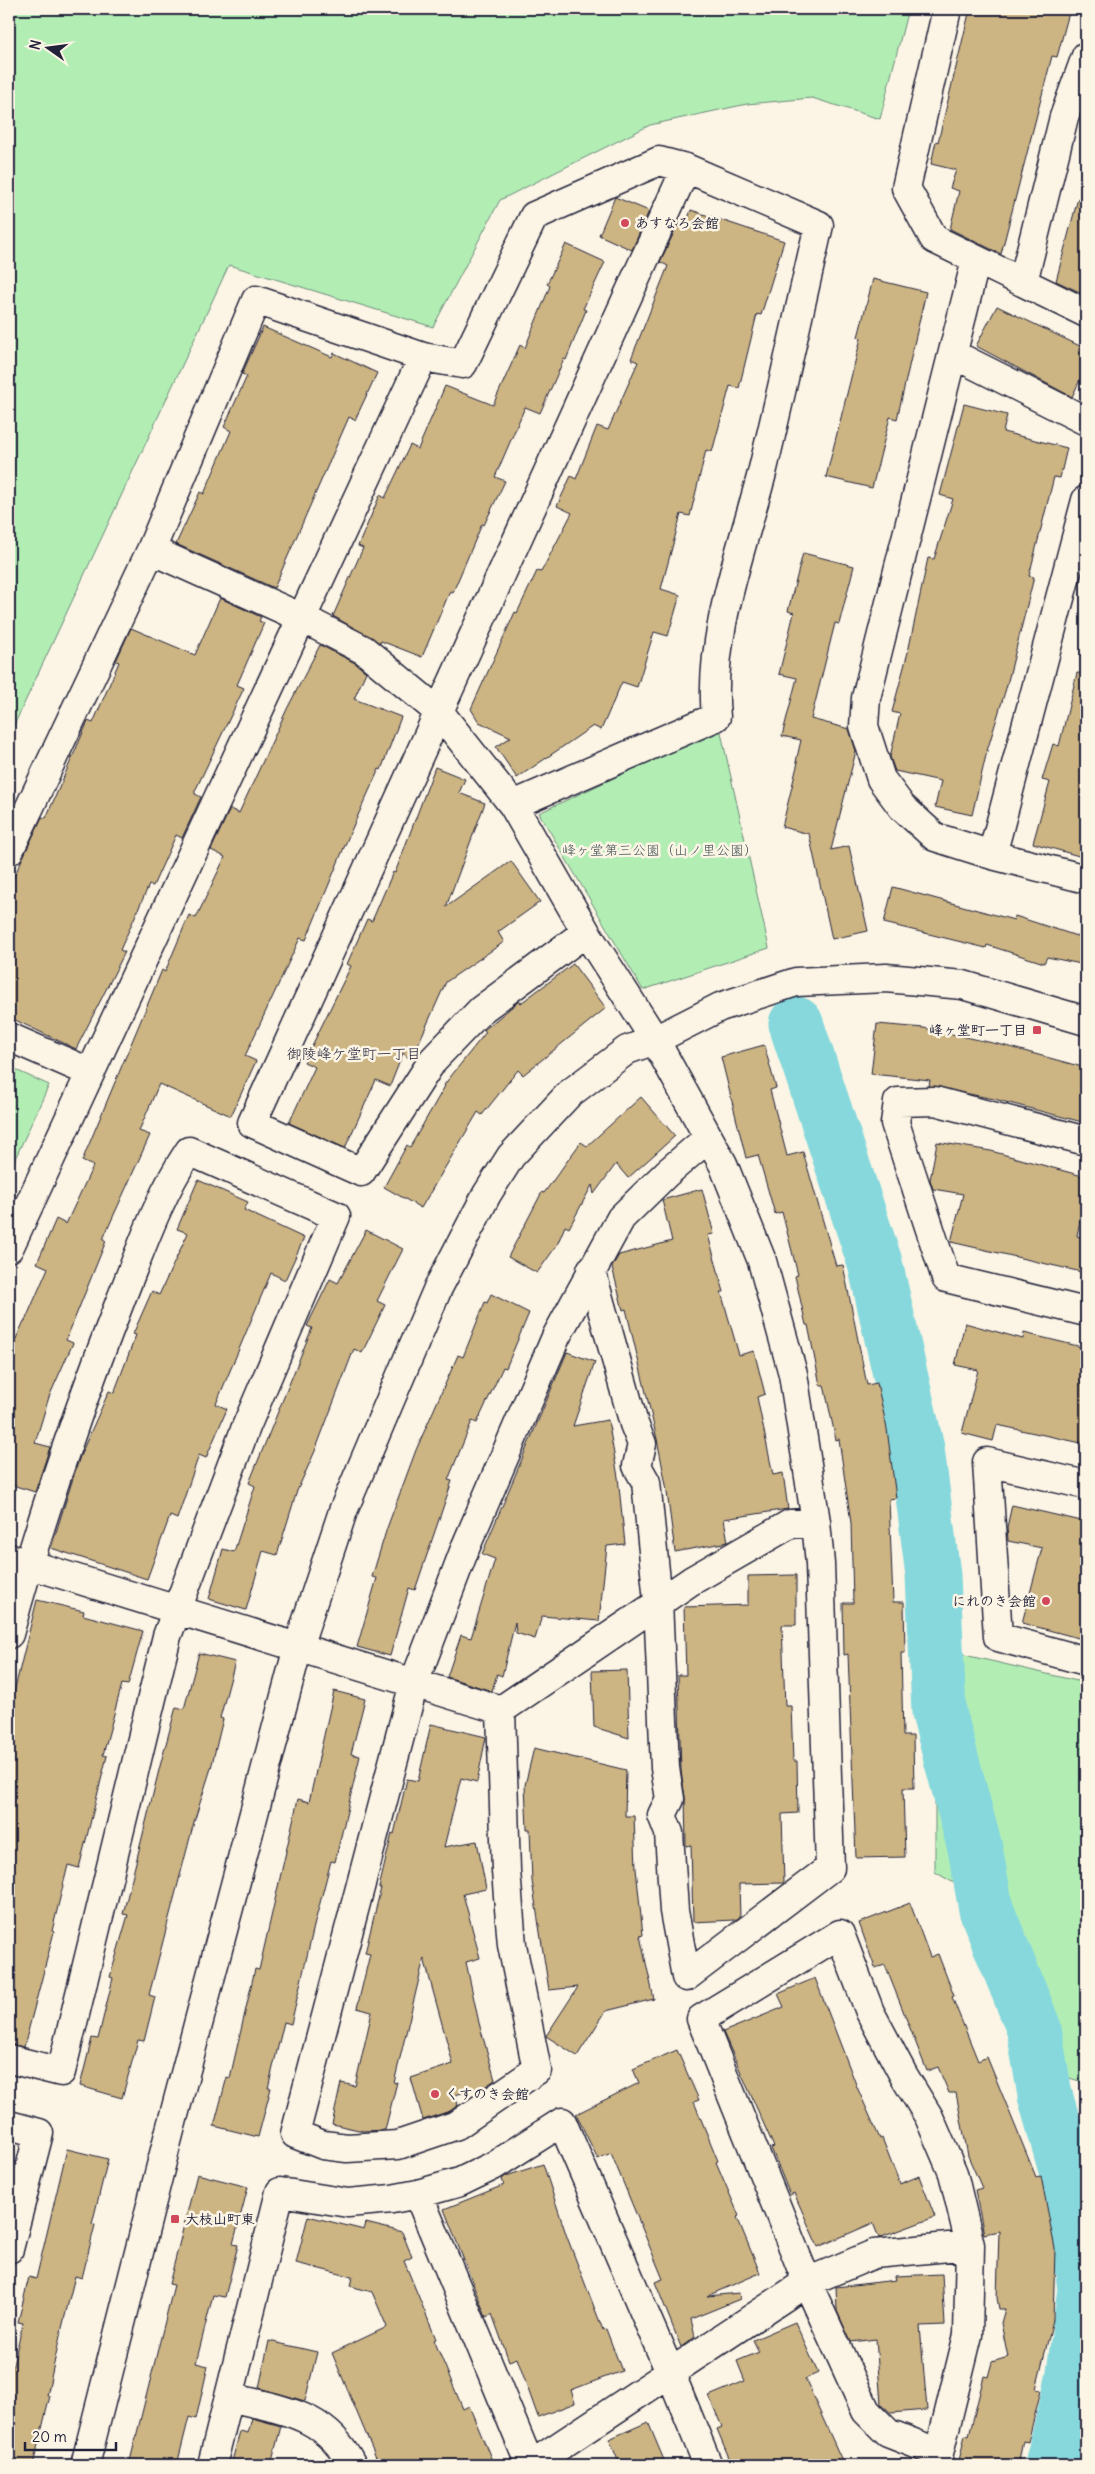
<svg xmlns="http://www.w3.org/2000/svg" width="1095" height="2474" font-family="Delius,'Klee One',sans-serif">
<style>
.green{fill:#b2eeb4;stroke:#6a8878}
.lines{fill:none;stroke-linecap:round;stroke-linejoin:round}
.river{stroke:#87d8dc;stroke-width:55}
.building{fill:#ccb483;stroke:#22223b}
.minor-casing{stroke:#22223b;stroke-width:31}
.tertiary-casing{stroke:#22223b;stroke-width:31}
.minor{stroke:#fcf5e5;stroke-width:28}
.tertiary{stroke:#fcf5e5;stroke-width:28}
.poi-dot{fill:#d1495b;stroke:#fcf5e5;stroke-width:2}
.labels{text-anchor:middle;stroke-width:5;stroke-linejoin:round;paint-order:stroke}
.poi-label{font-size:14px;font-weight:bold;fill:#22223b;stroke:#fcf5e5;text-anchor:start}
.park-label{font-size:14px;fill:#465559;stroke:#fcf5e5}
.neighbourhood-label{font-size:15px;fill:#22223b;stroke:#fcf5e5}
</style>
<rect width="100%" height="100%" fill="#fcf5e5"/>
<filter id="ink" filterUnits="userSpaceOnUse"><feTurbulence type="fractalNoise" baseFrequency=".02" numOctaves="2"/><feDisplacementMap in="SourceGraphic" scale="10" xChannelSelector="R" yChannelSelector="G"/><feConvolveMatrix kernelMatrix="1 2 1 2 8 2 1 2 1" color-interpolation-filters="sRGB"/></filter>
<g filter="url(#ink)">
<path class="green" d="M 9,9 L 908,9 L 880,119 L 812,98 L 747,104 L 650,125 L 500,200 L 433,327 L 229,265 L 9,736 Z
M 720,728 L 769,948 L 643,990 L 539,813 Z
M 9,1067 L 49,1085 L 9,1172 Z
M 926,1646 L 1086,1683 L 1086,2083 L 1033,2067 L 1025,2052 L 971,1893 L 935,1872 L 935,1674 Z"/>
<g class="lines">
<path class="river" d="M 796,1024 L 875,1263 L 917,1449 L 933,1575 L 939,1713 L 975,1848 L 986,1909 L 1034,2029 L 1045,2095 L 1072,2191 L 1085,2289 L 1073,2380 L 1052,2465"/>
</g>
<path class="building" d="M 970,9 L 1070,9 L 1057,57 L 1052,56 L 1001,254 L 950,229 L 959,191 L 950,188 L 956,170 L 931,164 L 936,141 L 938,142 Z
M 615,197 L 649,211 L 632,250 L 599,235 Z
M 1078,198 L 1086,199 L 1086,295 L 1056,281 Z
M 691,210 L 784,241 L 761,315 L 757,314 L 739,388 L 730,386 L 712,452 L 706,450 L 690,516 L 681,514 L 661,589 L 680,595 L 668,636 L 654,632 L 637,687 L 622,682 L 601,730 L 593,726 L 517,778 L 496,747 L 511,737 L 479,722 L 471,709 L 515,612 L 517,613 L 537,571 L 541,572 L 572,513 L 557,506 L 571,476 L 576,479 L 597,426 L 608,430 L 638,362 L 631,359 L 668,266 L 660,262 L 678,224 L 685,227 Z
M 566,244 L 605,262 L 583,309 L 586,310 L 566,360 L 564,359 L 540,413 L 525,407 L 495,477 L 505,481 L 484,525 L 482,524 L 453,592 L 450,591 L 422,657 L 381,641 L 380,643 L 333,616 L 363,548 L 358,546 L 380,495 L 385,498 L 410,445 L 418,449 L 445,386 L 493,405 L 520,345 L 525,348 L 550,286 L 547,284 Z
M 873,279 L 926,292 L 897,419 L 890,417 L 872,488 L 826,477 L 861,338 L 858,337 Z
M 997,306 L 1086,349 L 1086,367 L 1072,397 L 976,346 Z
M 263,327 L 332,357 L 334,353 L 377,373 L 355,420 L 349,417 L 274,588 L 176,544 L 200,492 L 204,494 L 231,431 L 224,427 L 247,376 L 242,374 Z
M 964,404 L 1007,415 L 1003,432 L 1067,448 L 1060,478 L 1054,477 L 1029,576 L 1034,577 L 1007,685 L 987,751 L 972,815 L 935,807 L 941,781 L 895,771 L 890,757 L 900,714 L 892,712 L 908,652 L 928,558 L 934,559 L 953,499 L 940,495 Z
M 803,553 L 854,566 L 839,624 L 835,623 L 811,719 L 849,729 L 856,751 L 831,850 L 849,846 L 868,931 L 832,939 L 809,834 L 782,827 L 798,762 L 796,762 L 801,740 L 782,736 L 797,678 L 779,674 L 794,613 L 788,611 Z
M 220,598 L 261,617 L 259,621 L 264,623 L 237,685 L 244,688 L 195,791 L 195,794 L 201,797 L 182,838 L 176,835 L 153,886 L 149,885 L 120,950 L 125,952 L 76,1049 L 9,1017 L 9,887 L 42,817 L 46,818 L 88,721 L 93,723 L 119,662 L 116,661 L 131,628 L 195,655 Z
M 320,645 L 355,663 L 366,672 L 354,699 L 401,717 L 381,770 L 379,769 L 350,833 L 306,940 L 300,938 L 245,1056 L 256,1061 L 231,1116 L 159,1084 L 139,1131 L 150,1135 L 103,1239 L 106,1241 L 66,1340 L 73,1343 L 49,1397 L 35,1443 L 50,1447 L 35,1492 L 9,1484 L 9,1354 L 24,1321 L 25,1321 L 48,1268 L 37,1263 L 56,1219 L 66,1224 L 93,1166 L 82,1161 L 162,970 L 165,972 L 189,915 L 196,918 L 225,857 L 211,850 L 230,809 L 239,813 L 287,709 Z
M 1077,673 L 1086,674 L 1086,858 L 1033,843 L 1050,782 L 1042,780 L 1053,744 L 1059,746 Z
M 435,767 L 465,779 L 459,793 L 485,803 L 446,907 L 511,861 L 540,902 L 498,932 L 504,942 L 446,982 L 411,1060 L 403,1053 L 390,1086 L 376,1080 L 345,1148 L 289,1123 L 315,1067 L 304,1062 L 351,966 L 347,964 L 367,919 L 372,921 L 393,872 L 395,873 Z
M 893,887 L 1014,920 L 1015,916 L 1086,939 L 1086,965 L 1047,957 L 1044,963 L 987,945 L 986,948 L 884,923 Z
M 573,964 L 606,1008 L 523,1075 L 518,1070 L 482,1115 L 478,1112 L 421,1208 L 384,1187 L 407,1145 L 410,1147 L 445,1086 L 444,1085 L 486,1032 L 484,1030 L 519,1001 L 521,1003 Z
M 877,1024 L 924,1028 L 1002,1045 L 1086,1068 L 1086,1123 L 994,1099 L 929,1086 L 930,1080 L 871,1074 Z
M 764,1045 L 776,1088 L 770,1090 L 787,1156 L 803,1152 L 836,1266 L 843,1265 L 867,1385 L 877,1383 L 887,1429 L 896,1498 L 889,1499 L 893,1602 L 904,1602 L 905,1653 L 901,1653 L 903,1736 L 913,1736 L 914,1788 L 903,1788 L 905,1857 L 856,1858 L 848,1654 L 844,1655 L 843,1603 L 853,1603 L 851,1523 L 839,1439 L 836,1440 L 824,1385 L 820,1385 L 808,1325 L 806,1325 L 795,1276 L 798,1275 L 782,1212 L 775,1214 L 758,1155 L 746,1158 L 721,1057 Z
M 641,1097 L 675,1136 L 628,1178 L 616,1164 L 594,1194 L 592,1185 L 569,1228 L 565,1226 L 557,1245 L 537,1273 L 508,1257 L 542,1192 L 544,1193 L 581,1142 L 587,1146 Z
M 937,1142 L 991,1151 L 1086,1177 L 1086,1190 L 1077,1236 L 1086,1239 L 1086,1273 L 951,1242 L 963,1194 L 933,1189 L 930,1180 Z
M 198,1180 L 248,1202 L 244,1210 L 304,1238 L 285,1280 L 271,1273 L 216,1404 L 227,1409 L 206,1458 L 199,1455 L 177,1519 L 170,1516 L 147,1579 L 51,1548 L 80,1456 L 109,1391 L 114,1393 L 136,1335 L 133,1334 L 152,1291 L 159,1295 L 188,1233 L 177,1229 Z
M 702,1189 L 714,1234 L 708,1235 L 724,1292 L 721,1292 L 739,1355 L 754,1351 L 765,1394 L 757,1397 L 773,1475 L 783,1473 L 788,1509 L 724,1519 L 728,1542 L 675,1552 L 666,1485 L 657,1439 L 626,1309 L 623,1310 L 612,1267 L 619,1255 L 672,1241 L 662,1200 Z
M 366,1230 L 403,1249 L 377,1301 L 385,1305 L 362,1353 L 354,1349 L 315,1451 L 297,1491 L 277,1555 L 263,1551 L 246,1610 L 209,1599 L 223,1549 L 234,1552 L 255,1486 L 249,1483 L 312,1328 L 307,1326 L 330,1279 L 338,1283 Z
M 491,1294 L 529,1313 L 506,1368 L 503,1367 L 477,1423 L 472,1421 L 448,1480 L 452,1481 L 415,1590 L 409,1588 L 390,1656 L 357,1647 L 377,1578 L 372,1577 L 387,1528 L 416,1450 L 458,1355 L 463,1357 L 485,1302 L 487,1303 Z
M 965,1323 L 1023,1339 L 1024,1333 L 1086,1348 L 1086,1444 L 997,1425 L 993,1441 L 962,1433 L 978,1370 L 955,1365 Z
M 567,1352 L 595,1362 L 573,1426 L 608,1420 L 618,1477 L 625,1544 L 607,1546 L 599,1621 L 542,1616 L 535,1639 L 516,1633 L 515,1622 L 502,1676 L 497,1674 L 492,1691 L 447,1677 L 461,1635 L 471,1638 L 495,1559 L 482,1554 Z
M 1012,1505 L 1086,1522 L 1086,1640 L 1022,1623 L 1042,1548 L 1008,1541 L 1007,1527 Z
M 796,1575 L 796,1625 L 782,1625 L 785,1706 L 791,1706 L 793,1761 L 797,1761 L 798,1813 L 782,1814 L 784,1883 L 739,1884 L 740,1917 L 735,1920 L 693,1922 L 691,1845 L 686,1846 L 685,1797 L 681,1771 L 678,1675 L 686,1675 L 684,1607 L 748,1605 L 748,1576 Z
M 37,1600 L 84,1611 L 83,1615 L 143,1631 L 128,1685 L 122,1684 L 103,1755 L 107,1756 L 79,1868 L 68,1865 L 52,1931 L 54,1932 L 24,2047 L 9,2044 L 9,1728 L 14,1705 L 11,1704 Z
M 199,1653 L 235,1662 L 220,1718 L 223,1719 L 211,1768 L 194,1822 L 149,1995 L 155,1997 L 144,2041 L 138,2040 L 122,2098 L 80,2086 L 92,2038 L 98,2039 L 113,1978 L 110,1977 L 128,1915 L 123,1914 L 160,1766 L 176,1707 L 184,1709 Z
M 627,1670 L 629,1738 L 594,1727 L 592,1671 Z
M 334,1691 L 365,1699 L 351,1754 L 360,1756 L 335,1862 L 331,1861 L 315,1922 L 291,2024 L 284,2022 L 268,2088 L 271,2088 L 258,2137 L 214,2126 L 227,2077 L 230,2078 L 255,1969 L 259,1970 L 298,1799 L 309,1802 Z
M 431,1724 L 486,1737 L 477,1782 L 461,1778 L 444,1847 L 477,1841 L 486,1889 L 463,1894 L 480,1958 L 466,1962 L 479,2023 L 495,2080 L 486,2086 L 455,2095 L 458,2105 L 450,2111 L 423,2120 L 411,2078 L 453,2064 L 424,1958 L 394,2083 L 397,2082 L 385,2130 L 363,2131 L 332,2124 L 341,2083 L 355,2086 L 372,2012 L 357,2008 L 370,1954 L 365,1953 L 381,1888 L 379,1888 L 392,1833 L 394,1834 L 407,1779 L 418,1781 Z
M 534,1748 L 626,1770 L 625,1816 L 634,1816 L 636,1869 L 643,1935 L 640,1936 L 654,1999 L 606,2011 L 577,2056 L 546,2036 L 578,1987 L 549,1990 L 532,1881 L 530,1829 L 527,1829 L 525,1785 Z
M 910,1903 L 930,1957 L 938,1954 L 954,1996 L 952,1997 L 978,2061 L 987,2057 L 1036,2177 L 1041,2176 L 1055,2249 L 1053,2320 L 1036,2389 L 1041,2390 L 1028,2442 L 1023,2441 L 1018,2465 L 958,2465 L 965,2435 L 969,2436 L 984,2376 L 988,2377 L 992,2362 L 1008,2357 L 1001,2323 L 1005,2309 L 999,2309 L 997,2298 L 999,2231 L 984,2234 L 975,2190 L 982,2188 L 968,2156 L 956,2093 L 949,2093 L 938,2067 L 927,2071 L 885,1965 L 875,1968 L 859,1923 Z
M 815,1978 L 857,2087 L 880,2139 L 882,2138 L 900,2184 L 919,2176 L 935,2217 L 879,2238 L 873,2223 L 818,2247 L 794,2193 L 790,2195 L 771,2148 L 774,2147 L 723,2032 L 784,2007 L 778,1994 Z
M 677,2050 L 699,2100 L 694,2102 L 718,2161 L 716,2162 L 739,2216 L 737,2217 L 760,2273 L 707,2296 L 739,2293 L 740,2299 L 691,2319 L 695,2337 L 681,2347 L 655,2282 L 663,2279 L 611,2153 L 598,2159 L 576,2114 L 639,2083 L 633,2069 Z
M 67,2149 L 108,2159 L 92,2224 L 95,2225 L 82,2278 L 75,2276 L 60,2336 L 47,2396 L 50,2396 L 33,2465 L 9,2465 L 9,2382 L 23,2323 L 18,2322 L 29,2277 L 36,2279 Z
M 543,2164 L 567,2237 L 603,2330 L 606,2329 L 622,2371 L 571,2390 L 575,2403 L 538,2417 L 517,2358 L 509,2361 L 492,2314 L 486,2317 L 444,2209 L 504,2185 L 502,2179 L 506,2176 Z
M 197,2174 L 248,2187 L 233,2244 L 238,2245 L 225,2297 L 213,2295 L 196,2363 L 208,2366 L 196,2419 L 189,2417 L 177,2465 L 129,2465 L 174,2285 L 169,2284 Z
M 308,2216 L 364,2230 L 366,2223 L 402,2232 L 412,2257 L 404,2261 L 436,2339 L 434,2340 L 463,2409 L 469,2406 L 494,2465 L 379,2465 L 332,2353 L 387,2327 L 372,2292 L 350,2286 L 352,2277 L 296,2263 Z
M 942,2274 L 945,2325 L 920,2326 L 927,2410 L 891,2413 L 881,2404 L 876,2339 L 851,2342 L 837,2311 L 836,2287 L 896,2280 L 895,2276 Z
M 795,2322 L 818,2373 L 805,2379 L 844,2465 L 732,2465 L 717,2429 L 722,2427 L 709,2396 L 745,2381 L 737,2361 L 759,2352 L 753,2340 Z
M 269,2341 L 317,2352 L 305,2401 L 259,2388 Z
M 252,2418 L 281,2426 L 271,2465 L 231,2465 L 240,2431 L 248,2433 Z
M 648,2422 L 666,2465 L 620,2465 L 609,2439 Z"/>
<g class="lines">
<g class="minor-casing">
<path id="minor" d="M 947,9 L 906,188 L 934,239 L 1086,313
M 976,260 L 866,698 L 864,726 L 881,779 L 902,807 L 935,837 L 992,855 L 1086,879
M 1023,282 L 1064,117 L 1086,56
M 953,354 L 1086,421
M 151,550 L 302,618 L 364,650 L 440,713 L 513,805 L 586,932 L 655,1040 L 723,1164 L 762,1261 L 793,1374 L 816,1522 L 820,1564 L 830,1868 L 686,1977 L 674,1911 L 669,1833 L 662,1815 L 670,1799 L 665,1768 L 658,1601 L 646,1482 L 637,1466 L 642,1444 L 634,1424 L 591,1270
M 9,851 L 151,550 L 256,300 L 423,357 L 463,364 L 534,216 L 659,161 L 686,168 L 819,225 C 800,307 782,390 762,473 C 742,550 708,637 716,717 L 513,805
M 992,855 L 1086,500
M 586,932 L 481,1010 L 433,1060 L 361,1172 L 252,1123 L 686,168
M 9,1037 L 89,1072
M 1086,1141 L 935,1101 L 898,1102 L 895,1123 L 946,1278 L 1086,1312
M 9,1248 L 423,357
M 1086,1485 L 987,1462 L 998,1637 L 1086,1661
M 9,1558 L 501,1710
M 9,1634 C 40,1520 78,1409 121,1299 C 141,1249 159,1196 189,1151 L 336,1216 L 246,1427 L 167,1636 L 61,2072 L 9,2059
M 501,1710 L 506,1871 L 512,1945 L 537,2070 L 457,2125 L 398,2145 L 347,2148 L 323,2145 L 295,2134 L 414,1683 L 466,1546 L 556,1337 L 621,1218 L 667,1173 L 708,1138
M 501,1710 L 691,1581 L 790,1524 L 816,1522
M 9,2125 L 39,2133 L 9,2249
M 418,2194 L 530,2465
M 229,2397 C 281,2410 326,2413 352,2465
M 212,2465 L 280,2192 L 348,2203 L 392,2199 L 418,2194 L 460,2182 L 493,2166 L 562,2122 L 670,2372 L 708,2465
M 531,2465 L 807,2282 L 874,2254 L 970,2245
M 936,2465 L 939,2453 L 968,2335 L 970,2245 L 953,2173 L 929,2117 L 904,2076 L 870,2012 L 840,1934 L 701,2019 L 807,2282 L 866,2411 L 888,2433 L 939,2453"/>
</g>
<g class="tertiary-casing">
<path id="tertiary" d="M 85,2465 L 169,2134 L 298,1647 L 343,1511 L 438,1288 L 487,1194 L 511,1156 L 569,1094 L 627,1050 L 655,1040 L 720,1007 L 796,982 L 886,978 L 963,985 L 1086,1021"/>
</g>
<use href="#minor" class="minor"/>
<use href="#tertiary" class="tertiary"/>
</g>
</g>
<g class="poi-dot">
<circle cx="625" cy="223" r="5"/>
<rect x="1032" y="1025" width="10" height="10" rx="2.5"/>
<circle cx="1046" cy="1601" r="5"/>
<circle cx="435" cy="2094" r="5"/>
<rect x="170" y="2214" width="10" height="10" rx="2.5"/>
</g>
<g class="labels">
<g class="poi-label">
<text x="635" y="228">あすなろ会館</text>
<text x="1027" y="1035" text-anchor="end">峰ヶ堂町一丁目</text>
<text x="1036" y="1606" text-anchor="end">にれのき会館</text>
<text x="445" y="2099">くすのき会館</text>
<text x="185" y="2224">大枝山町東</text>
</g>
<g class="park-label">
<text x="660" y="855">峰ヶ堂第三公園（山ノ里公園）</text>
</g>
<g class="neighbourhood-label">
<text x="354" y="1059">御陵峰ケ堂町一丁目</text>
</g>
</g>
<rect width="1095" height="2474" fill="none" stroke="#fcf5e5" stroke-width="30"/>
<rect x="15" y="15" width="1065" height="2444" fill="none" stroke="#22223b" stroke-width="2" filter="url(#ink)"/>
<g transform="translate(48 48) rotate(284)" stroke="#fcf5e5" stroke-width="4" paint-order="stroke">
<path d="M0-4L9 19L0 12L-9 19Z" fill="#22223b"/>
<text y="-8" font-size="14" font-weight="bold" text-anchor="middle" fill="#22223b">N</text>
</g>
<path d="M25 2442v8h91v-8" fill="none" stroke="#22223b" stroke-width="2.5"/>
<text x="32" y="2442" font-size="15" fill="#22223b" stroke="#fcf5e5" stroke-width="4" paint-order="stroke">20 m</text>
</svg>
